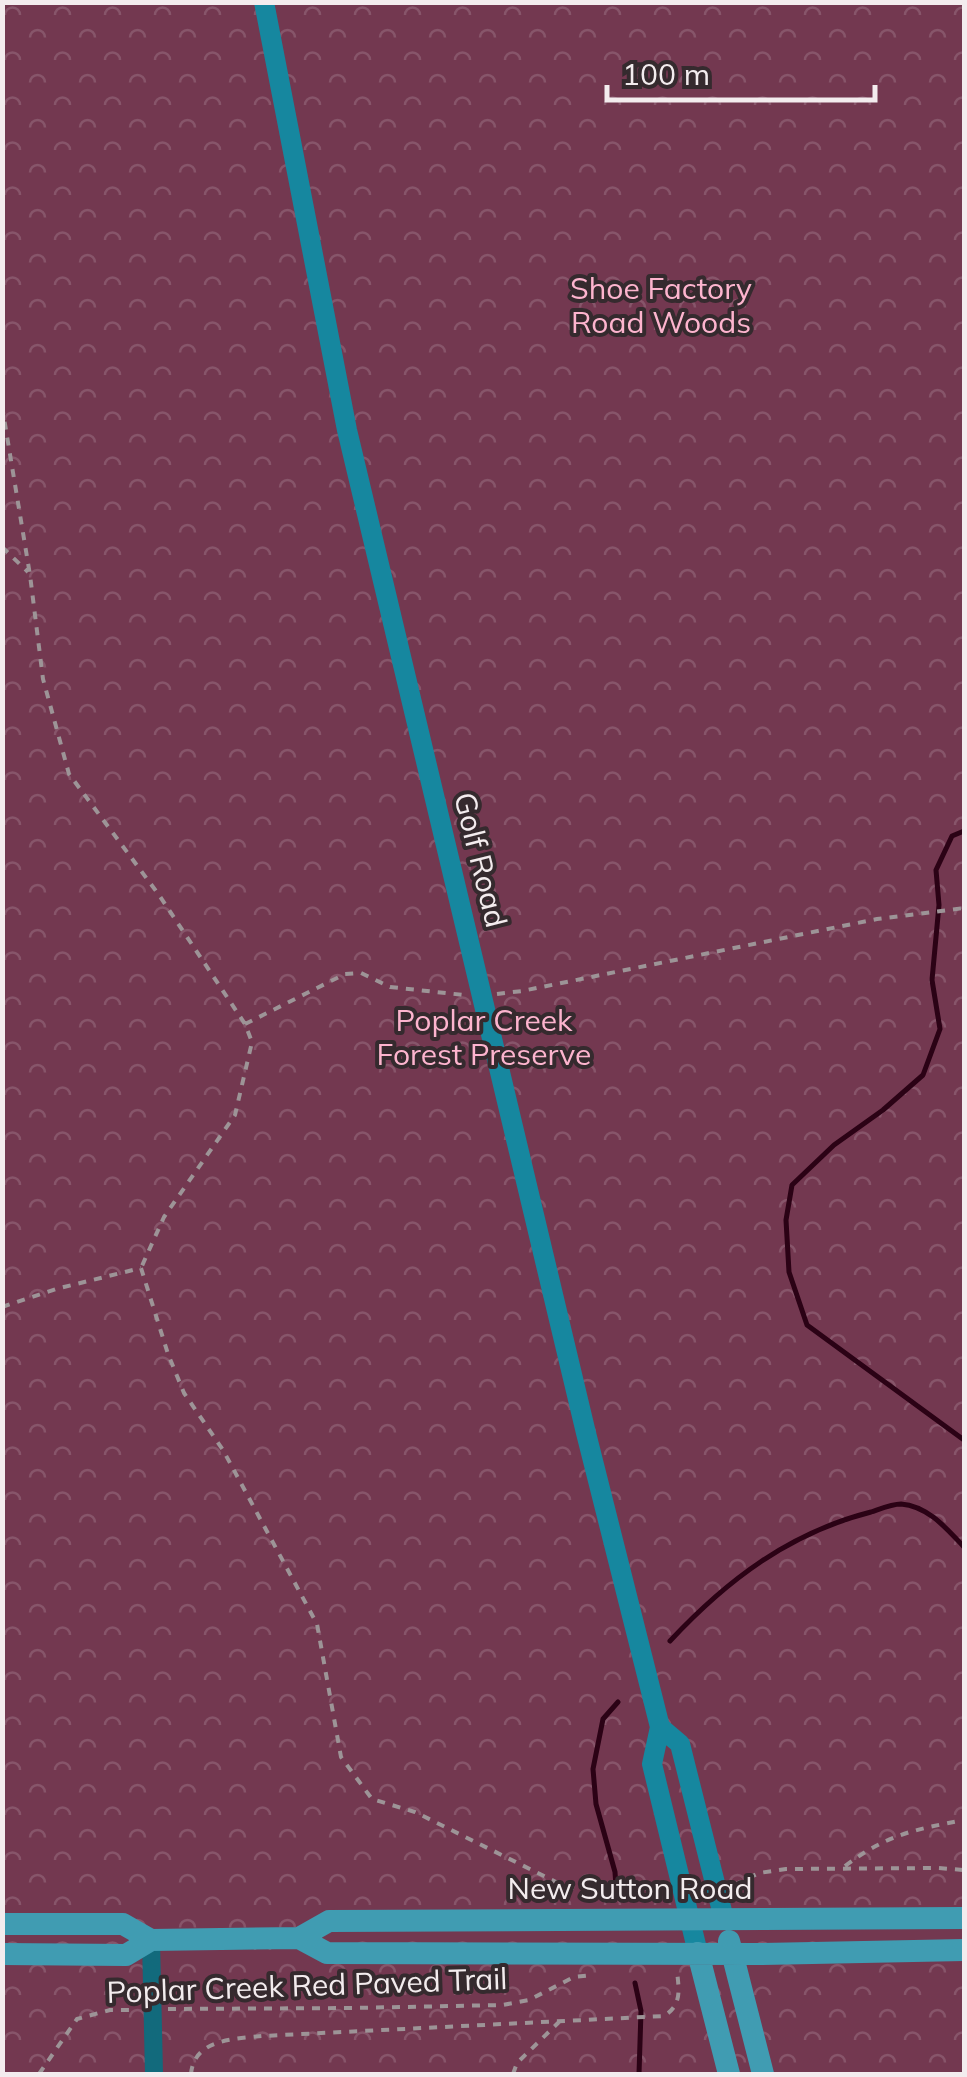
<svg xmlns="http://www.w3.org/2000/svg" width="967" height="2077" font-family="Mulish,sans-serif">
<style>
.park{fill:url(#park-crowns)}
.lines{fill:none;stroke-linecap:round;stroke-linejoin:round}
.stream{stroke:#2b0215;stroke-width:5}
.path{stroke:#9d9497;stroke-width:4;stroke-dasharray:8 8;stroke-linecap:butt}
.tertiary{stroke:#126a7c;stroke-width:18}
.secondary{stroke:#16879f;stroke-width:20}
.primary{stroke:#409cb2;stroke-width:22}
.labels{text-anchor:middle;stroke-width:8;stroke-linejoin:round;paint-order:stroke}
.park-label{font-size:30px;fill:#fdb4ce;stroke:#352a2e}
.street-label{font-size:30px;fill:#f3ecee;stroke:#352a2e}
</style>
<defs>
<pattern id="park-crowns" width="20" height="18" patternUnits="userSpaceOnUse" patternTransform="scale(2.5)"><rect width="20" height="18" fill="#733850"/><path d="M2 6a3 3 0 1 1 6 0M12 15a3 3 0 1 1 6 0" fill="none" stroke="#87556a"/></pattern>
</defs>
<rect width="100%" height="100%" fill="#352a2e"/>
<path class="park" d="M 3,3 L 964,3 L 964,2074 L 3,2074 Z"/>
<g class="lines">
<path class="stream" d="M 964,831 L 952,836 L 936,870 L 939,905 L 932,980 L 940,1029 L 923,1075 L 883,1110 L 834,1145 L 792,1185 L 786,1220 L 789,1272 L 807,1325 L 964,1440
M 670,1641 C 727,1580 789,1533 871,1512 C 880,1509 892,1504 901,1504 C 928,1506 947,1529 964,1547
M 616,1887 L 615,1872 L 596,1804 L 593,1769 L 603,1719 L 618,1702
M 635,1983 L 641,2011 L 639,2074"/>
<path class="path" d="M 2,406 L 30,575 L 43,679 L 69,774 L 159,895 L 245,1024 L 252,1042 L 235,1115 L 164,1217 L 141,1268
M 2,547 L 28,572
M 497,994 L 522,991 L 877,919 L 964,908
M 245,1024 L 345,974 L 361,973 L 390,987 L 464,995
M 141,1268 L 168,1354 L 184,1393 L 223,1450 L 317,1624 L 341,1757 L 372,1799 L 415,1812 L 562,1885 L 603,1895 L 649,1888 L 664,1888
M 2,1307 L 56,1289 L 141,1268
M 845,1866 C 888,1834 913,1830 964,1820
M 734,1885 L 759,1873 L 786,1869 L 938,1868 L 964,1870
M 168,2009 L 352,2008 L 503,2005 L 529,2000 L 574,1977 L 592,1975
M 39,2074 L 77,2019 L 110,2010 L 133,2010
M 191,2074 C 194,2039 234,2039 262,2036 L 664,2016 C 682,2005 679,1990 677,1971
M 513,2074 L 517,2063 L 560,2021"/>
<path class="tertiary" d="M 151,1940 L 154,2074"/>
<path class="secondary" d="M 264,2 L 347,430 L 586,1433 L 660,1727 L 652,1764 L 698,1953
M 660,1727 L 680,1744 L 724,1919"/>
<path class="primary" d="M 2,1924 L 123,1924 L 151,1940 L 299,1938 L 327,1953 L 759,1954 L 964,1950
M 299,1938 L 329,1921 L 964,1918
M 729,1941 L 763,2074
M 698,1953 L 729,2074
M 2,1954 L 126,1955 L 151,1940"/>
</g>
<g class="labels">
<g class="park-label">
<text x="661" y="299">Shoe Factory<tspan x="661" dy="34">Road Woods</tspan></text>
<text x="484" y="1031">Poplar Creek<tspan x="484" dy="34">Forest Preserve</tspan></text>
</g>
<g class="street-label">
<text transform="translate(480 860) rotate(76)" y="10">Golf Road</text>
<text x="630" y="1899">New Sutton Road</text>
<text transform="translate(307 1986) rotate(-2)" y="10">Poplar Creek Red Paved Trail</text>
</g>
</g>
<rect width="967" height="2077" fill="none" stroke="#f3ecee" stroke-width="10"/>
<path d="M607 85v15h268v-15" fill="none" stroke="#f3ecee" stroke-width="5"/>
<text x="622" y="85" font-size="30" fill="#f3ecee" stroke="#352a2e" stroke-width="8" paint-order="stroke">100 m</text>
</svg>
